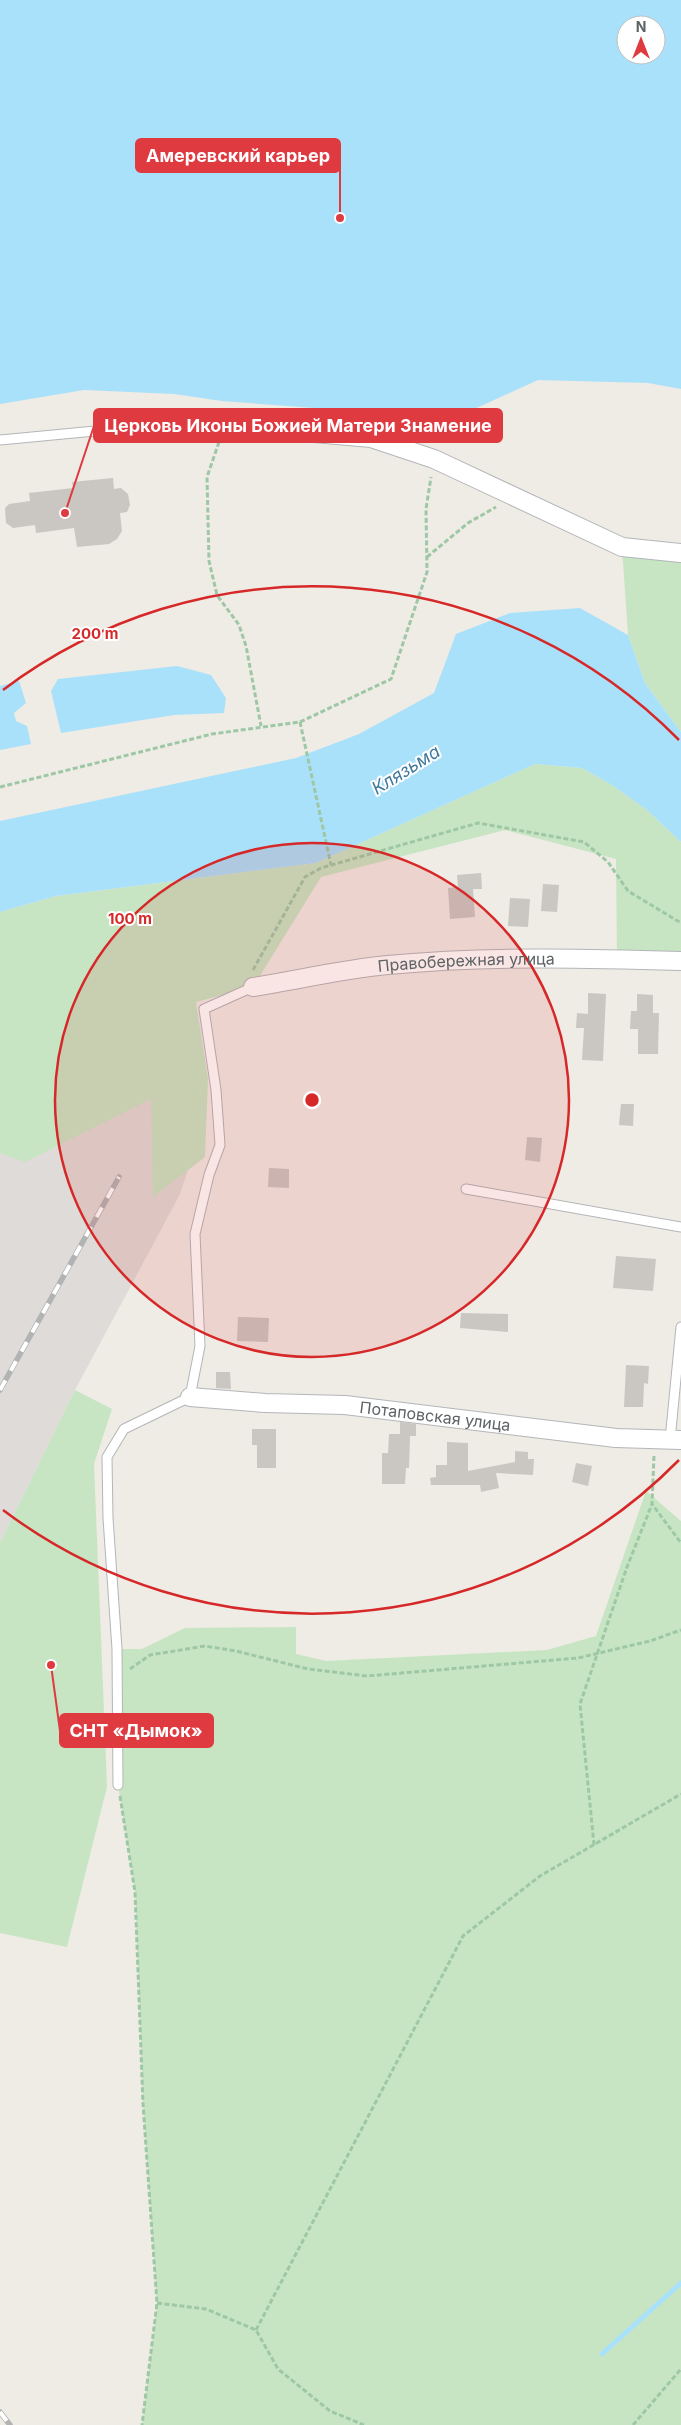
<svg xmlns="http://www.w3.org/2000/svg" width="681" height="2425" font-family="Inter,sans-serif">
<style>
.industrial{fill:#dedbd8}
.green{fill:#c7e5c3}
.water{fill:#aae1fa;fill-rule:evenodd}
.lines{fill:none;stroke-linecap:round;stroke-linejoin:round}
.stream{stroke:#aae1fa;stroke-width:5}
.building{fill:#cac6c2}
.service-casing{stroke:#b3b6b9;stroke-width:11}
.minor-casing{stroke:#b3b6b9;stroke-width:20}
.path{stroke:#9ec8a5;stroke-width:3;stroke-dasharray:5 2.5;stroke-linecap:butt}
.service{stroke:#fff;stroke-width:9}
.minor{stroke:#fff;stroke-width:18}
.rail-casing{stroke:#b2b3b3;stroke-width:5.5}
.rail{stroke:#fff;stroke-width:4;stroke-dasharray:11;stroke-linecap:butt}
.ring{fill:none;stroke:#d62828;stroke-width:2.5}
.labels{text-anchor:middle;stroke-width:4;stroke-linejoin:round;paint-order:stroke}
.street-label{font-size:16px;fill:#5d6265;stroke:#fff}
.water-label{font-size:18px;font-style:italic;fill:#41789b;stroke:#fff}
.centre{fill:#d62828;stroke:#fff;stroke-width:2.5}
.ring-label{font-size:15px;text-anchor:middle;font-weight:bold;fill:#d62828;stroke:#fff;stroke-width:4;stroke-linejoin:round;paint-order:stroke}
.leader{fill:none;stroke:#e03a41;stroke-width:2}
.callout-dot{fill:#e03a41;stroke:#fff;stroke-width:2}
.callout{fill:#e03a41;stroke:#e03a41;stroke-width:2}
.callout-label{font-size:18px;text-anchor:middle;font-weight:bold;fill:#fff}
</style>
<rect width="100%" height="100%" fill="#efebe5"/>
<path class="industrial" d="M 0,912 L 204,1124 L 179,1196 L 75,1390 L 0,1543 Z"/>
<path class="green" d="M 622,547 L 681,553 L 681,732 L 645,683 L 628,635 Z
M 535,764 L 582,768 L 612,785 L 647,810 L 681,842 L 681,961 L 617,959 L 616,859 L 505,830 L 321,877 L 253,987 L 196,1002 L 208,1079 L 205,1157 L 153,1197 L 151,1099 L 25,1162 L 0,1153 L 0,912 L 56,896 L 316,863 Z
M 75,1390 L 112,1409 L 94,1464 L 107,1787 L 67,1947 L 0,1933 L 0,1543 Z
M 646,1491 L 681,1521 L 681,2425 L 142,2425 L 157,2303 L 143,2104 L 135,1892 L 118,1785 L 117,1649 L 142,1649 L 185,1628 L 296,1627 L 296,1654 L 326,1661 L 547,1650 L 596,1636 Z"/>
<path class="water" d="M 0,0 L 681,0 L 681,389 L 648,383 L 538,380 L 448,421 L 393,414 L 222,401 L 174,394 L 84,390 L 0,404 ZM 626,25 L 656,25 L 656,55 L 626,55 Z
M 580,608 L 628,635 L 645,683 L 681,732 L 681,842 L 647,810 L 612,785 L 582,768 L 535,764 L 316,863 L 56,896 L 0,912 L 0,821 L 296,758 L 359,734 L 434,693 L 456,634 L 510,613 Z
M 177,666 L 211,675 L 226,698 L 224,713 L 174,715 L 61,733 L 51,691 L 58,679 Z
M 19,681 L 26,703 L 14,713 L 16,721 L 27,726 L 31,744 L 0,750 L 0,686 Z"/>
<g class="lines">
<path class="stream" d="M 602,2354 L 681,2283"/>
</g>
<path class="building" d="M 113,478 L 114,489 L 121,488 L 128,494 L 130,505 L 127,512 L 120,513 L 122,531 L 117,539 L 109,544 L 77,547 L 74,528 L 36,533 L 35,525 L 13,528 L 6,523 L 5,508 L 9,504 L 30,501 L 29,493 L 73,488 L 72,482 Z
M 481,873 L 482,889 L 473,889 L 475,917 L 450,919 L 448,888 L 458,887 L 457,875 Z
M 543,884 L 559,885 L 557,912 L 541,911 Z
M 510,898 L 530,899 L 528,927 L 508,926 Z
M 588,993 L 606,994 L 603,1061 L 582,1060 L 584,1028 L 576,1028 L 577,1013 L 588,1014 Z
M 637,994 L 653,995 L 653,1013 L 659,1013 L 658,1054 L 638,1054 L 638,1029 L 630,1029 L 631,1011 L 637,1011 Z
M 621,1104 L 634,1104 L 633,1126 L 619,1125 Z
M 527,1137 L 542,1138 L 540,1162 L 525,1160 Z
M 269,1168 L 289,1169 L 289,1188 L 268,1187 Z
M 616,1256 L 656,1259 L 653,1291 L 613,1288 Z
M 461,1313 L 508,1314 L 508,1332 L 460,1328 Z
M 238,1317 L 269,1318 L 268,1342 L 237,1341 Z
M 626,1365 L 649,1366 L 648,1384 L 644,1383 L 643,1407 L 624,1407 Z
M 216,1372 L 230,1372 L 231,1389 L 216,1388 Z
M 400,1422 L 416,1424 L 416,1436 L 410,1436 L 409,1468 L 406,1468 L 405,1484 L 382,1484 L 382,1453 L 388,1453 L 389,1434 L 400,1434 Z
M 252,1429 L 276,1429 L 276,1468 L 257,1468 L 257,1445 L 252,1445 Z
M 447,1442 L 468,1443 L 468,1471 L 515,1462 L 515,1451 L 528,1452 L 528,1459 L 534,1459 L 533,1475 L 496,1473 L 499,1488 L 481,1492 L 480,1485 L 431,1485 L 430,1478 L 436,1477 L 436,1465 L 447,1465 Z
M 576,1463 L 592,1466 L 588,1486 L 572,1482 Z"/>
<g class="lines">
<g class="service-casing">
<path id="service" d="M 0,440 L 190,422
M 466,1189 L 681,1227
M 670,1440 L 681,1327
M 118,1785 L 117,1649 L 108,1518 L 107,1457 L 124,1429 L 190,1397 L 200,1346 L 195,1234 L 209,1175 L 220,1145 L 216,1090 L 204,1009 L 253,987"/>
</g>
<g class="minor-casing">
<g id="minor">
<path d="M 190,422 L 371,438 L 434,459 L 622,547 L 681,553"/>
<path id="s1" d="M 253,987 C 298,980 343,969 388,965 C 485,956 584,958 681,961"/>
<path id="s2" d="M 190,1397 L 265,1403 L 345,1405 L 616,1438 L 681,1440"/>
</g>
</g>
<path class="path" d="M 219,442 L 207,477 L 209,561 L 217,595 L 239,625 L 246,646 L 261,726
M 427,557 L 468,523 L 496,507
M 300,722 L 331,865
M 0,787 L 212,734 L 300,722 L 391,679 L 427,572 L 426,509 L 431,477
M 253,970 L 305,877 L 321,868 L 478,823 L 584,842 L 608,862 L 628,891 L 681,923
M 654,1456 L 652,1504 L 681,1543
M 130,1669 L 150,1655 L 205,1646 L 236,1651 L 308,1669 L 367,1676 L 578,1658 L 650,1641 L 681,1630
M 120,1796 L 135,1892 L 143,2104 L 157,2303 L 142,2425
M 594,1845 L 580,1704 L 627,1567 L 652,1504
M 157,2303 L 206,2309 L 256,2330 L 278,2369 L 330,2411 L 364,2425
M 256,2330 L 463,1936 L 540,1876 L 681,1794
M 633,2425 L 681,2369"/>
<use href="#service" class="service"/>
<use href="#minor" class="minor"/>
<g class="rail-casing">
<path id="rail" d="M 0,1390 L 119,1177
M 0,2412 L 10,2425"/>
</g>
<use href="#rail" class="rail"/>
</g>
<circle cx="312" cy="1100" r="257" fill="#d62828" fill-opacity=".12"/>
<g class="ring">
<circle cx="312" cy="1100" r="257"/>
<path d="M679 1460A514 514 0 0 1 3 1510M3 690A514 514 0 0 1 679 740"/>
</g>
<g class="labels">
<g class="street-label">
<text dy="6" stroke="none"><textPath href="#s1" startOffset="215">Правобережная улица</textPath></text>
<text dy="6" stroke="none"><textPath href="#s2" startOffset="246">Потаповская улица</textPath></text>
</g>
<g class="water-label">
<text transform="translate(406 770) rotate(-32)" y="6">Клязьма</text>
</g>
</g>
<circle cx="312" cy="1100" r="8" class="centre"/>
<g class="ring-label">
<text x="95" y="639">200 m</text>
<text x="130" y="924">100 m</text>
</g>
<path class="leader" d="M340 218L340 156M65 513L94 426M51 1665L60 1731"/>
<g class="callout-dot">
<circle cx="340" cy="218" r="5"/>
<circle cx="65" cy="513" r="5"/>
<circle cx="51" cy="1665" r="5"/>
</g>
<g class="callout">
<rect x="136" y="139" width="204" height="33" rx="5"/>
<rect x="94" y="409" width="408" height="33" rx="5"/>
<rect x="60" y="1714" width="153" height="33" rx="5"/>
</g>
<g class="callout-label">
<text x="238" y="162">Амеревский карьер</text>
<text x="298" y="432">Церковь Иконы Божией Матери Знамение</text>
<text x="136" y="1737">СНТ «Дымок»</text>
</g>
<g transform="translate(641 40)"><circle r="24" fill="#ffffff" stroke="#bec0c1"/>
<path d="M0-4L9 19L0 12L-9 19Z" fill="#e03a41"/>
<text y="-8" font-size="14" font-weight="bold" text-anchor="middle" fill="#5d6265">N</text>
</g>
</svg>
